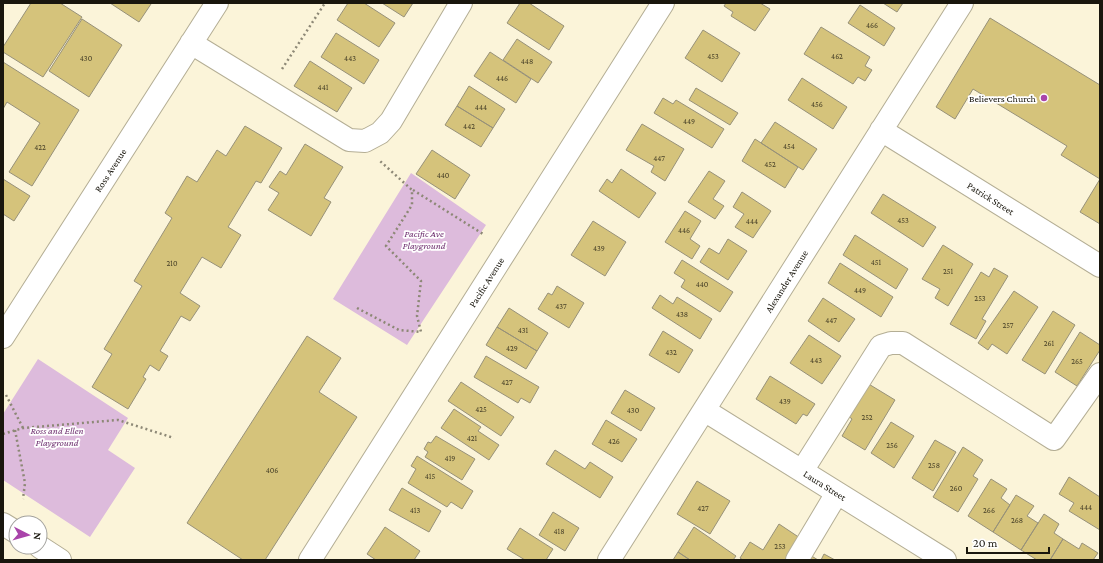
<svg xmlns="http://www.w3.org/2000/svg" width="1103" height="563" font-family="'Crimson Pro',serif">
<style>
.green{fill:#ddbbdc}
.building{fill:#d5c37b;stroke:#979179}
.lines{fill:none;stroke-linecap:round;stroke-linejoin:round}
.minor-casing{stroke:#b4ae95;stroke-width:24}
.path{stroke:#8d8876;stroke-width:2.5;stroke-dasharray:2 3;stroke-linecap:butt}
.minor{stroke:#fff;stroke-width:22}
.poi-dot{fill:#a944aa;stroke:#fff;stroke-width:1.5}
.labels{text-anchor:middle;stroke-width:3.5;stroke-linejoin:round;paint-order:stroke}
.number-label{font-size:8px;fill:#484128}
.poi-label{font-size:10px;fill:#19160d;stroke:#fff;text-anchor:end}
.street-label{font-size:10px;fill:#19160d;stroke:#fff}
.park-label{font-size:10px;font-style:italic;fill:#6e2f6f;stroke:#fff}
</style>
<rect width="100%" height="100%" fill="#fbf4d9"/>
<path class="green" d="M 411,173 L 486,225 L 407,345 L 333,299 Z
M 38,359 L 128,418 L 108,450 L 135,468 L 90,537 L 3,480 L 3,414 Z"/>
<path class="building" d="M 31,3 L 60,3 L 82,17 L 43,77 L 3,52 L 3,47 Z
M 110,3 L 150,3 L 151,4 L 139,22 Z
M 348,3 L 364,3 L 395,23 L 379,47 L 337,20 Z
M 382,3 L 413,3 L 404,17 Z
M 520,3 L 529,3 L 564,26 L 549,50 L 507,23 Z
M 726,3 L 760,3 L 770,9 L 755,31 L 731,16 L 733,12 L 724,6 Z
M 883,3 L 903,3 L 897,12 Z
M 860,5 L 895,28 L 884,46 L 848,23 Z
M 990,18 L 1100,85 L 1100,179 L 1061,155 L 1067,146 L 973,89 L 955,119 L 936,107 Z
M 82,19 L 122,45 L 89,97 L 49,71 Z
M 821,27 L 870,57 L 865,66 L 872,70 L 865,81 L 858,77 L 853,84 L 804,54 Z
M 703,30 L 740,53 L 722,82 L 685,58 Z
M 336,33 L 379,60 L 364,84 L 321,57 Z
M 517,39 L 552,62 L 538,83 L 503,60 Z
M 490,52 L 531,79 L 516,103 L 474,76 Z
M 310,61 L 352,88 L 337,112 L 294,86 Z
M 3,62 L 79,110 L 32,186 L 9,172 L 40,123 L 7,102 L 3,109 Z
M 802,78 L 847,107 L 833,129 L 788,100 Z
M 469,86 L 505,109 L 493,128 L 457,106 Z
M 696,88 L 738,113 L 730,125 L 689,100 Z
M 663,98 L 673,104 L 676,100 L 724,129 L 712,148 L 654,113 Z
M 457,106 L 493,128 L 481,147 L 445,125 Z
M 775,122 L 817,149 L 803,170 L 761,143 Z
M 642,124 L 684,149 L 665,181 L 651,172 L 654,166 L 626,150 Z
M 245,126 L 282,148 L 261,183 L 256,181 L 228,227 L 241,235 L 221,268 L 202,257 L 180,293 L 200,306 L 190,321 L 181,316 L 160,351 L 168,356 L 159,371 L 150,365 L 143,377 L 146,379 L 128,409 L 92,387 L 112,354 L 104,349 L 142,286 L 134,281 L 172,218 L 165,213 L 187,176 L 197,182 L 217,150 L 226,156 Z
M 755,139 L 798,167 L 785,188 L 742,161 Z
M 305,144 L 343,167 L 324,198 L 331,202 L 311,236 L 268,210 L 279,193 L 269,187 L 280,171 L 286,175 Z
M 432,150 L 470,175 L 455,199 L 416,174 Z
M 621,169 L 656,193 L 639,218 L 599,191 L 607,179 L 612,183 Z
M 709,171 L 725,181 L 713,199 L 724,206 L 715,219 L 688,202 Z
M 3,179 L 30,196 L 14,221 L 3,214 Z
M 1100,179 L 1100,224 L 1080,212 Z
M 742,192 L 771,211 L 753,238 L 735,227 L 744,214 L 733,207 Z
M 883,194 L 936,227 L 923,247 L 871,213 Z
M 685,211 L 701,221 L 690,239 L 700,246 L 692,259 L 665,242 Z
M 593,221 L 626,242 L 605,276 L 571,255 Z
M 855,235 L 908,269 L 896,289 L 843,255 Z
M 728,239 L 747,251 L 728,280 L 700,262 L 709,248 L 719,254 Z
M 943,245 L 973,264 L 948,306 L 935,298 L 940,289 L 922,279 Z
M 682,260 L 733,292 L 720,312 L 681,287 L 685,280 L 674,273 Z
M 840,263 L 893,297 L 881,317 L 828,283 Z
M 994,268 L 1008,276 L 982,319 L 986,321 L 976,339 L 950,324 L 981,272 L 989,277 Z
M 557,286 L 584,303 L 569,328 L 538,309 L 548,293 L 552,295 Z
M 1014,291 L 1038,307 L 1007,354 L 992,344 L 988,350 L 978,343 Z
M 660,295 L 673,304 L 677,297 L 712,319 L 700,339 L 652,308 Z
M 823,298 L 855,319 L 839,342 L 808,321 Z
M 509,308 L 548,333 L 537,351 L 497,327 Z
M 1053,311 L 1075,325 L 1045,374 L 1022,360 Z
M 497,327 L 537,351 L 526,369 L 486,345 Z
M 663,331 L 693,350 L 679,373 L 649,355 Z
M 1080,332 L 1100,345 L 1100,350 L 1077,386 L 1055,372 Z
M 809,335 L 841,356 L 822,384 L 790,363 Z
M 307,336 L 341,358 L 319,392 L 357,417 L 265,560 L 243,560 L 187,523 Z
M 486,356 L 539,387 L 530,403 L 521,398 L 518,403 L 474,377 Z
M 770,376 L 815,404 L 807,416 L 803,414 L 796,424 L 756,399 Z
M 461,382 L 514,417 L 501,436 L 448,401 Z
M 867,383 L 895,400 L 865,450 L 842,436 L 852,419 L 847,415 Z
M 625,390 L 655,408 L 641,431 L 611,413 Z
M 454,409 L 481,427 L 478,431 L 499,445 L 489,460 L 441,428 Z
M 606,420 L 637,439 L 622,462 L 592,444 Z
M 891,422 L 914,436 L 894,468 L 871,453 Z
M 436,436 L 475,459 L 462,480 L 425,457 L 428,452 L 424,449 L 428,442 L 431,443 Z
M 935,440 L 956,452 L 933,491 L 912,478 Z
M 963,447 L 983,460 L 973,476 L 978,479 L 958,512 L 933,497 Z
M 555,450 L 585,469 L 590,462 L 613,477 L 600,498 L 546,464 Z
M 417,456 L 473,491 L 462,509 L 451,502 L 447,507 L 408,483 L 416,469 L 411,466 Z
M 1069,477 L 1100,497 L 1100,530 L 1069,511 L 1074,503 L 1059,494 Z
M 991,479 L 1007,489 L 1001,498 L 1010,505 L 993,532 L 968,516 Z
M 697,481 L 730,501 L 710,534 L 677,514 Z
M 402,488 L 441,511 L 429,532 L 389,510 Z
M 1016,495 L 1034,506 L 1027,516 L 1038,523 L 1021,550 L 993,532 Z
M 553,512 L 579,528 L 565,551 L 539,535 Z
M 1044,514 L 1059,524 L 1054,533 L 1063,539 L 1050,560 L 1037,560 L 1021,550 Z
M 779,524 L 800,538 L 787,560 L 743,560 L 740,558 L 750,542 L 763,550 Z
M 385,527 L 420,551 L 414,560 L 376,560 L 367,554 Z
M 694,527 L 736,556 L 733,560 L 690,560 L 678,552 Z
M 520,528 L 553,549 L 546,560 L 525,560 L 507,549 Z
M 1063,539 L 1079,549 L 1082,543 L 1098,553 L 1093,560 L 1050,560 Z
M 678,552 L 690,560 L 673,560 Z
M 824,554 L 835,560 L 821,560 Z
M 810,555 L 818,560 L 806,560 Z"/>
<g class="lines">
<g class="minor-casing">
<path id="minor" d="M 191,43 L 349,140 L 365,141 L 380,133 L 391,121 L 461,3
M 881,130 L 1100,266
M 3,337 L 217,3
M 704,410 L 945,560
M 802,471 L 881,346 L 891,343 L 903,343 L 1054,439 L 1100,374
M 3,524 L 16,532
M 40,547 L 60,560
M 310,560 L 663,3
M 609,560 L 962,3
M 797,560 L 837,493"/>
</g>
<path class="path" d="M 282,69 L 325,3
M 413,190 L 483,234
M 357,308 L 399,330 L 421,332 L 417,316 L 421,281 L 386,246 L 412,205 L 412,190 L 380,161
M 6,395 L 23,428
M 15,430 L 25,483 L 23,499
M 3,434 L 23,428 L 118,420 L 174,438"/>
<use href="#minor" class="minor"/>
</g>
<circle class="poi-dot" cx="1044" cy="98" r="4"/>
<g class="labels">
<g class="number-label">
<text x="872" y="28">466</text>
<text x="713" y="59">453</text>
<text x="837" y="59">462</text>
<text x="86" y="61">430</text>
<text x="350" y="61">443</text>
<text x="527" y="64">448</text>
<text x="502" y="81">446</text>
<text x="323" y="90">441</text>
<text x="817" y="107">456</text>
<text x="481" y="110">444</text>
<text x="689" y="124">449</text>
<text x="469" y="129">442</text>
<text x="789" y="149">454</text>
<text x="40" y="150">422</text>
<text x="659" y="161">447</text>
<text x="770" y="167">452</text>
<text x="443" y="178">440</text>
<text x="903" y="223">453</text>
<text x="752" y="224">444</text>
<text x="684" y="233">446</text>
<text x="599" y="251">439</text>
<text x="876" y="265">451</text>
<text x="172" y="266">210</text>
<text x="948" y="274">251</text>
<text x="702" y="287">440</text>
<text x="860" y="293">449</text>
<text x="980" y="301">253</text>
<text x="561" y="309">437</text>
<text x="682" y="317">438</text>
<text x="831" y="323">447</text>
<text x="1008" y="328">257</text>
<text x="523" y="333">431</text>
<text x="1049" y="346">261</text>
<text x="512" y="351">429</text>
<text x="671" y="355">432</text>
<text x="816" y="363">443</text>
<text x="1077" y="364">265</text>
<text x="507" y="385">427</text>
<text x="785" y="404">439</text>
<text x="481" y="412">425</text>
<text x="633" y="413">430</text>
<text x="867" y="420">252</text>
<text x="472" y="441">421</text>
<text x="614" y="444">426</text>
<text x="892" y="448">256</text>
<text x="450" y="461">419</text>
<text x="934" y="468">258</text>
<text x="272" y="473">406</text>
<text x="430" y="479">415</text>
<text x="956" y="491">260</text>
<text x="1086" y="510">444</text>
<text x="703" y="511">427</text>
<text x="415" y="513">413</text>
<text x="989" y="513">266</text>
<text x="1017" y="523">268</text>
<text x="559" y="534">418</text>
<text x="780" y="549">253</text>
</g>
<g class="poi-label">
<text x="1036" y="102">Believers Church</text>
</g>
<g class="street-label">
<text transform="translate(110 170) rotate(-57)" y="4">Ross Avenue</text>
<text transform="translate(991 198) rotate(32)" y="4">Patrick Street</text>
<text transform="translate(786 281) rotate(-58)" y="4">Alexander Avenue</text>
<text transform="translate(486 282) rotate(-58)" y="4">Pacific Avenue</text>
<text transform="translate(825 485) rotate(32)" y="4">Laura Street</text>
</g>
<g class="park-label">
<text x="424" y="237">Pacific Ave<tspan x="424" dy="12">Playground</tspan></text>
<text x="57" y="434">Ross and Ellen<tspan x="57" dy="12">Playground</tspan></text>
</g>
</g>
<rect width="1103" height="563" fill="none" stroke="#19160d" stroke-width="8"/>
<g transform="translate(28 535) rotate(96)"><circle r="19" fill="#ffffff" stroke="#a3a29e"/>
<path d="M0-3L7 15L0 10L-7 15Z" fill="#a944aa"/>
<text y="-6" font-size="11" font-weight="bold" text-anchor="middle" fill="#19160d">N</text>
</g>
<path d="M967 547v6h82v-6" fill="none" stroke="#19160d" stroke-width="2"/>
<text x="973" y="547" font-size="12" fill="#19160d" stroke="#ffffff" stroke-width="3" paint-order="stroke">20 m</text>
</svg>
